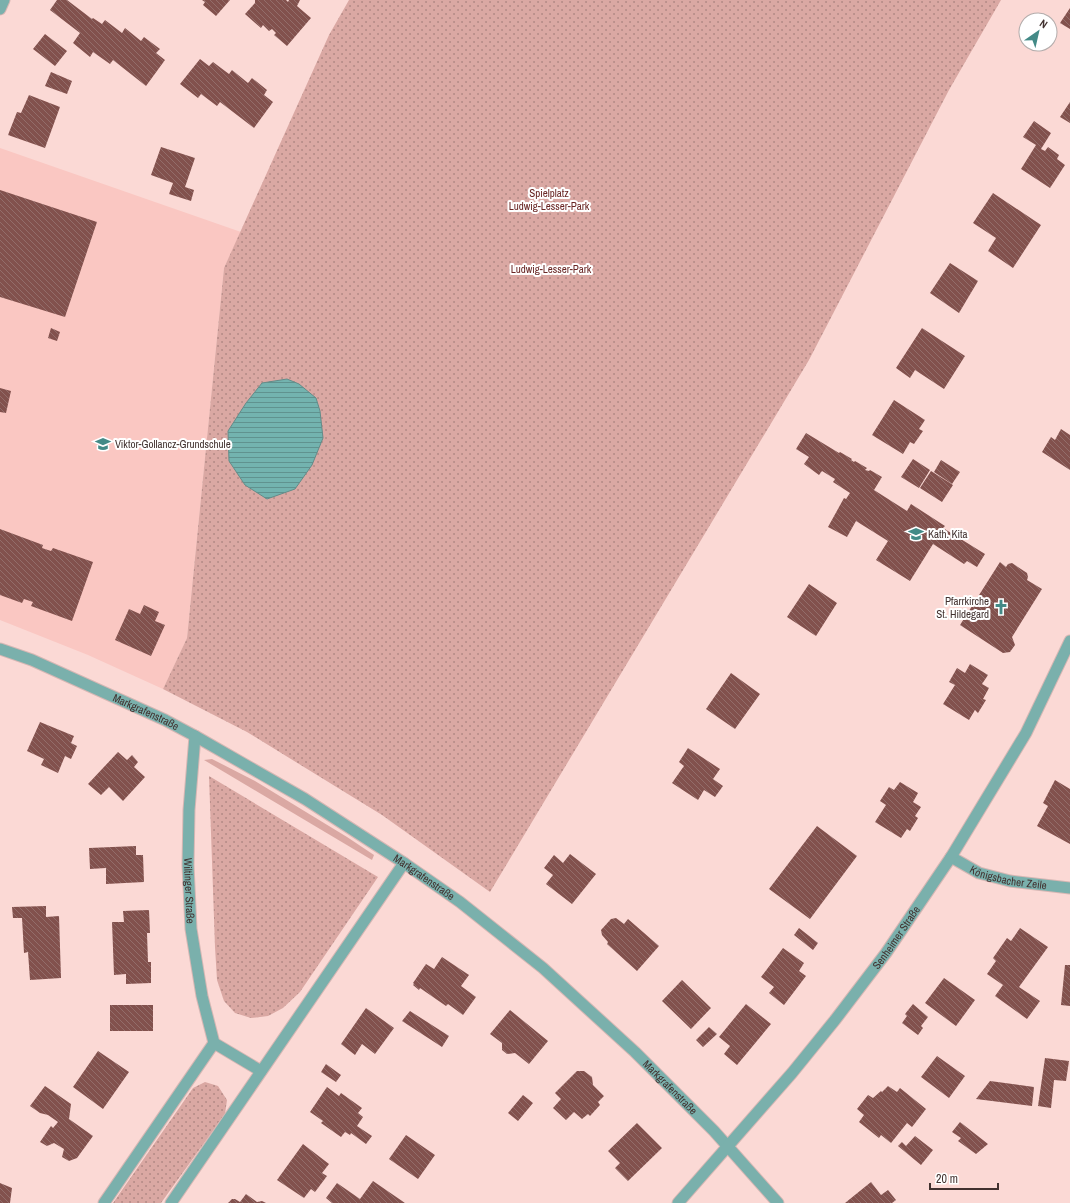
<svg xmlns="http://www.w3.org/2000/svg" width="1070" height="1203" font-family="'Archivo Narrow',sans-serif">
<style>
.built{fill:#fac7c2}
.grass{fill:#daa8a3}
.park{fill:url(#park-dots)}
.water{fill:url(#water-rules);stroke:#648c89}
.building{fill:url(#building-back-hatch)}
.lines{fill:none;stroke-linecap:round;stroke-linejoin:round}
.minor-casing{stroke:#d6b7b4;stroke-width:13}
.minor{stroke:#7ab0ac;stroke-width:11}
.labels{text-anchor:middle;stroke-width:4;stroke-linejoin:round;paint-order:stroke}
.park-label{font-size:11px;fill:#692624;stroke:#fff}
.poi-label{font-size:11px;fill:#41312f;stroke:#fff;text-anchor:start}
.street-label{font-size:11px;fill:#41312f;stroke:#fff}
</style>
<defs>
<pattern id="park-dots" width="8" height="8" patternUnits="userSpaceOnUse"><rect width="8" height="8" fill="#daa8a3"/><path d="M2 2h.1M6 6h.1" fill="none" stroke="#b28985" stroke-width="1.8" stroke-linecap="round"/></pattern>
<pattern id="water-rules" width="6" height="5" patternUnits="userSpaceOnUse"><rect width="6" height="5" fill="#73b3af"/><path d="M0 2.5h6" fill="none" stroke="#60928f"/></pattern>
<pattern id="building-back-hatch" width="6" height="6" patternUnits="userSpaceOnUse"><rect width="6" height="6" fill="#82514d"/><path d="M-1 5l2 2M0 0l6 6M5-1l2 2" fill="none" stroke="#936d6a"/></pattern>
</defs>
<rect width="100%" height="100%" fill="#fbd9d5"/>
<path class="built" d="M 0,148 L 241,232 L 224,268 L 187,638 L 163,689 L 88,655 L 0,620 Z"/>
<path class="grass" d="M 212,759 L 255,781 L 347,837 L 374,855 L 372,860 L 204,760 Z"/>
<path class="park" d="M 349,0 L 1001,0 L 949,90 L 809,360 L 490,892 L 382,815 L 247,732 L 163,689 L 187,638 L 224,268 L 329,35 Z
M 209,776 L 378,877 L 300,992 L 283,1008 L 268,1016 L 251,1018 L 235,1013 L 224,1001 L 217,980 L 215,947 Z
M 205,1082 L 218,1086 L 227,1100 L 225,1114 L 161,1203 L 113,1203 L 193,1088 Z"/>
<path class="water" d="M 287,379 L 299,384 L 316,398 L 320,411 L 323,438 L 312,465 L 295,489 L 267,499 L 245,485 L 229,461 L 228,431 L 246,403 L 262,383 Z"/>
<path class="building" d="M 57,0 L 67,0 L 92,19 L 93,18 L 102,24 L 105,20 L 122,33 L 125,28 L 141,41 L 144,37 L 160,49 L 156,53 L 165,60 L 146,86 L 113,60 L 110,64 L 93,52 L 90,57 L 73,43 L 80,33 L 50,10 Z
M 202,0 L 230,0 L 216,16 L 203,5 L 205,2 Z
M 255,0 L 286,0 L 288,2 L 289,0 L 300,0 L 297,6 L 311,18 L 287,46 L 274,35 L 276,33 L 272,29 L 269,31 L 263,25 L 261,28 L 245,14 L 255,3 Z
M 1070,8 L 1070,29 L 1060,23 Z
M 45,34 L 67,51 L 55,66 L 33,49 Z
M 200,59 L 209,66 L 213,62 L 229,74 L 232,70 L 248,83 L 252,78 L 267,90 L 264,95 L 273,102 L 254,128 L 220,102 L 217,106 L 201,94 L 198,98 L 180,84 Z
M 51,72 L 72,81 L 67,94 L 45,86 Z
M 29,95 L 60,107 L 45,148 L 8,135 L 17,112 L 21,113 Z
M 1070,102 L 1070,123 L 1060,117 Z
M 1034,121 L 1051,133 L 1041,149 L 1045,151 L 1048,147 L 1059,155 L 1057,159 L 1065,165 L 1050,188 L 1021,169 L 1036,145 L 1023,137 Z
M 161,147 L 195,158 L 185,187 L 194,190 L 191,201 L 169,194 L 173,183 L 151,175 Z
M 0,190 L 97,222 L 65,317 L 0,297 Z
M 993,193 L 1041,225 L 1013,268 L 988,251 L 996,238 L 973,223 Z
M 950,263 L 978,281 L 959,313 L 930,293 Z
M 51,328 L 60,332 L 57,341 L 48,338 Z
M 922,328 L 965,356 L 944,389 L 915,370 L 910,378 L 896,368 Z
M 0,388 L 11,391 L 6,413 L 0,412 Z
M 894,400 L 925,420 L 919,429 L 923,431 L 914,444 L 910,442 L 903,454 L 872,435 Z
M 1061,429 L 1070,435 L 1070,470 L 1042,452 L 1051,437 L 1055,440 Z
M 806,433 L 839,453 L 840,452 L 852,459 L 851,460 L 854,462 L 855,461 L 867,468 L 865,470 L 869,471 L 870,470 L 882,477 L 874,490 L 907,511 L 911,504 L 945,526 L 943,528 L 985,554 L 977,567 L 967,561 L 964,564 L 933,544 L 910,581 L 876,560 L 888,541 L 856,521 L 847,537 L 828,527 L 844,498 L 846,499 L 850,493 L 833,482 L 835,479 L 822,471 L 819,475 L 804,464 L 809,457 L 796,449 Z
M 913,459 L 930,470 L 919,488 L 901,477 Z
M 941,460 L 960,472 L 952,484 L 934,472 Z
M 931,471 L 953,485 L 942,502 L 920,488 Z
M 0,529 L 43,545 L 42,548 L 51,551 L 53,548 L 93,562 L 72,621 L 31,606 L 33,602 L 24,599 L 22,603 L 0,595 Z
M 1000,562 L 1006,567 L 1008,564 L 1012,563 L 1027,573 L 1028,577 L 1027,580 L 1042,589 L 1012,637 L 1015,645 L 1010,652 L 1003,653 L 960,625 Z
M 809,584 L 837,603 L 816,636 L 787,617 Z
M 144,605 L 159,612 L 155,621 L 165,625 L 151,656 L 115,640 L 129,609 L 140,614 Z
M 970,664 L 988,675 L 982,684 L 989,688 L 983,699 L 986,700 L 978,713 L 975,710 L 969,720 L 943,704 L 955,685 L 949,682 L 957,668 L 965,673 Z
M 731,673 L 760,694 L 735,729 L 706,709 Z
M 40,722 L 74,736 L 71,743 L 77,746 L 71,759 L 65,756 L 58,773 L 41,765 L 44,759 L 27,751 Z
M 688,748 L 720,769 L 713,779 L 723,786 L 715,797 L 704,790 L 698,800 L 672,783 L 684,766 L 679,762 Z
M 118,752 L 127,760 L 132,755 L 138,762 L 134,767 L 145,777 L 123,801 L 109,787 L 101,795 L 88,784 Z
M 1055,780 L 1070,789 L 1070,844 L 1037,826 L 1048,806 L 1043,803 Z
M 900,782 L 918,793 L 913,802 L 921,807 L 915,816 L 918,818 L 910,831 L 907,829 L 901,838 L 875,822 L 886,805 L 880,801 L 889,787 L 894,790 Z
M 817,826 L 857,856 L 810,919 L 769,889 Z
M 136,846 L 136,855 L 143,855 L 144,882 L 106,884 L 106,868 L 90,869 L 89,848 Z
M 570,854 L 596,874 L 572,904 L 546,884 L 553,875 L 544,868 L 554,855 L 563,863 Z
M 46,906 L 46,917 L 59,916 L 61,978 L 30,980 L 28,952 L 24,953 L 22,918 L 13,918 L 12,907 Z
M 149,910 L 150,933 L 147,933 L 148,962 L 151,962 L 151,983 L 126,984 L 126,974 L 114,975 L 112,922 L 124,922 L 123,911 Z
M 616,918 L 624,924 L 628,919 L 659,946 L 637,971 L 607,944 L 608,942 L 602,935 L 601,930 L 611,919 Z
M 799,928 L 818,943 L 813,950 L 794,935 Z
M 1020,928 L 1048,947 L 1019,987 L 1040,1001 L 1027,1019 L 995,996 L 1003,985 L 987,974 L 996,961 L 993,958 L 1007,938 L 1011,941 Z
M 783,948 L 804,963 L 799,971 L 806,976 L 784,1005 L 769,993 L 774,987 L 761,977 Z
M 442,957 L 469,975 L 461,986 L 476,997 L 463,1015 L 448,1004 L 446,1006 L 420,988 L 419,990 L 413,985 L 414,984 L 413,983 L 426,964 L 434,969 Z
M 1065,965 L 1070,965 L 1070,1006 L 1061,1005 Z
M 944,978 L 975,1000 L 956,1026 L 925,1003 Z
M 682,980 L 711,1008 L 691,1029 L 662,1001 Z
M 746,1004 L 771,1024 L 737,1065 L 724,1054 L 730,1046 L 719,1037 Z
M 913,1004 L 928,1017 L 921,1026 L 923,1028 L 918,1035 L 902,1023 L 907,1016 L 905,1014 Z
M 110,1005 L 153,1005 L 153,1031 L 110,1031 Z
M 366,1008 L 394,1028 L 375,1054 L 362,1044 L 355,1055 L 341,1044 Z
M 510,1010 L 548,1041 L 529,1064 L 515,1053 L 507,1054 L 502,1050 L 502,1043 L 490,1034 Z
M 410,1011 L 449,1036 L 442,1047 L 402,1021 Z
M 709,1027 L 717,1034 L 703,1047 L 696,1040 Z
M 98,1051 L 129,1072 L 103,1109 L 73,1087 Z
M 937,1056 L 965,1076 L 949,1098 L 921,1077 Z
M 1045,1058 L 1069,1061 L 1066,1081 L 1054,1080 L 1051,1108 L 1038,1106 Z
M 326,1064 L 341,1075 L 336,1082 L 321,1072 Z
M 577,1071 L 584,1071 L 592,1077 L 593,1085 L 604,1096 L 598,1102 L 600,1105 L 590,1116 L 588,1114 L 582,1119 L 574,1112 L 566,1120 L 553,1108 L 561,1099 L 555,1093 Z
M 990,1081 L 1034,1087 L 1032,1106 L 976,1099 Z
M 45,1086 L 71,1104 L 69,1119 L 93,1136 L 77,1158 L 69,1161 L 62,1157 L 64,1149 L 54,1143 L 47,1146 L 40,1142 L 51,1126 L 53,1128 L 58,1122 L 48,1115 L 40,1113 L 30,1106 Z
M 888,1086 L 897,1092 L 900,1088 L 926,1109 L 912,1127 L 907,1123 L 891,1143 L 881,1135 L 879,1138 L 859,1122 L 864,1115 L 857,1109 L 868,1095 L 873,1098 L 881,1091 L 882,1092 Z
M 327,1087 L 339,1096 L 341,1093 L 362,1108 L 358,1113 L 363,1117 L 357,1126 L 372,1136 L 366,1144 L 351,1133 L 350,1135 L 345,1132 L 341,1137 L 321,1123 L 323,1121 L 310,1112 Z
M 523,1095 L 533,1103 L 518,1121 L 508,1113 Z
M 960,1122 L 988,1144 L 976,1154 L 958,1141 L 961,1138 L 952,1132 Z
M 637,1123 L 662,1148 L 628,1181 L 615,1168 L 620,1163 L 608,1151 Z
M 406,1135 L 435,1155 L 418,1179 L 389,1159 Z
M 915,1136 L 933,1150 L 921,1165 L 898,1146 L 902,1142 L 906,1146 Z
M 303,1144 L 329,1164 L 322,1173 L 327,1176 L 315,1192 L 311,1189 L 304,1198 L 277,1180 Z
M 373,1181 L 405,1203 L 332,1203 L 326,1198 L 337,1183 L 360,1199 Z
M 871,1182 L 881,1195 L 888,1190 L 896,1200 L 892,1203 L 845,1203 Z
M 0,1183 L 12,1188 L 10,1203 L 0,1203 Z
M 246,1194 L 257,1202 L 262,1201 L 266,1203 L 228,1203 L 232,1199 L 235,1199 L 240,1202 Z"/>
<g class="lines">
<g class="minor-casing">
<g id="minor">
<path d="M 0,9 L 4,0"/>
<path id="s1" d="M 0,649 L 32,660 L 165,720 L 195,736 L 305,799 L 404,863 L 460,902 L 543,968 L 635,1052 L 714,1131 L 778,1203"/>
<path id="s2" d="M 195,736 L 189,810 L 188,865 L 191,929 L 202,996 L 214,1043 L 261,1071"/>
<path id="s3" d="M 951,857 L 979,873 L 1010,881 L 1070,888"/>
<path d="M 104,1203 L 214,1043"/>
<path d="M 171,1203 L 404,863"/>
<path id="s4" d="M 678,1203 L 792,1073 L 835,1020 L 886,953 L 951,857 L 1026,733 L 1070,641"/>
</g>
</g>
<use href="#minor" class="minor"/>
</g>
<defs>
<g id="school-bare" transform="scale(1.2)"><path d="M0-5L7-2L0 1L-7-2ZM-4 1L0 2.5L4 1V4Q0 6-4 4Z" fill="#438a87" stroke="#fff" stroke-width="2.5" paint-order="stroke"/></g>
<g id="church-bare" transform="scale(1.2)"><path d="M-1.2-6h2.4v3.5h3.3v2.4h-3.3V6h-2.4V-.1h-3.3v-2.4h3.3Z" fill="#438a87" stroke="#fff" stroke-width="2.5" paint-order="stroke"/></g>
</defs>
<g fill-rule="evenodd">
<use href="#school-bare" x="103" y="444"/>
<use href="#school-bare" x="916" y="534"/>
<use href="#church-bare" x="1001" y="607"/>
</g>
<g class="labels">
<g class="park-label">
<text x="549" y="197">Spielplatz<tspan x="549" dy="13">Ludwig-Lesser-Park</tspan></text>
<text x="551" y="273">Ludwig-Lesser-Park</text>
</g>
<g class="poi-label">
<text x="115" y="448">Viktor-Gollancz-Grundschule</text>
<text x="928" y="538">Kath. Kita</text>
<text x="989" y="605" text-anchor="end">Pfarrkirche<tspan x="989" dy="13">St. Hildegard</tspan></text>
</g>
<g class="street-label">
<text dy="4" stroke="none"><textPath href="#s1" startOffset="159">Markgrafenstraße</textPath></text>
<text dy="4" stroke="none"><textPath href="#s3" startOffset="62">Königsbacher Zeile</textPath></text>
<text dy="4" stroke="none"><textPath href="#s1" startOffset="483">Markgrafenstraße</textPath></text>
<text dy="4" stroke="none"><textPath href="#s2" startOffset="155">Wiltinger Straße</textPath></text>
<text dy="4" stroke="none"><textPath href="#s4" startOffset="344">Senheimer Straße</textPath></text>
<text dy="4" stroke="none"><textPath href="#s1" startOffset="807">Markgrafenstraße</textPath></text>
</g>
</g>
<g transform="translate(1038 32) rotate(34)"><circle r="19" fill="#ffffff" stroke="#b3adac"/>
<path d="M0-3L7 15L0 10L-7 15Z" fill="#438a87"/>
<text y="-6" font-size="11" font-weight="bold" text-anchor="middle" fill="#41312f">N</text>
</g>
<path d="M930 1183v6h68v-6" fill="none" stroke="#41312f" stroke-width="2"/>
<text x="936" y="1183" font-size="12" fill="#41312f" stroke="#ffffff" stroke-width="3" paint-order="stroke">20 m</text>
</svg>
